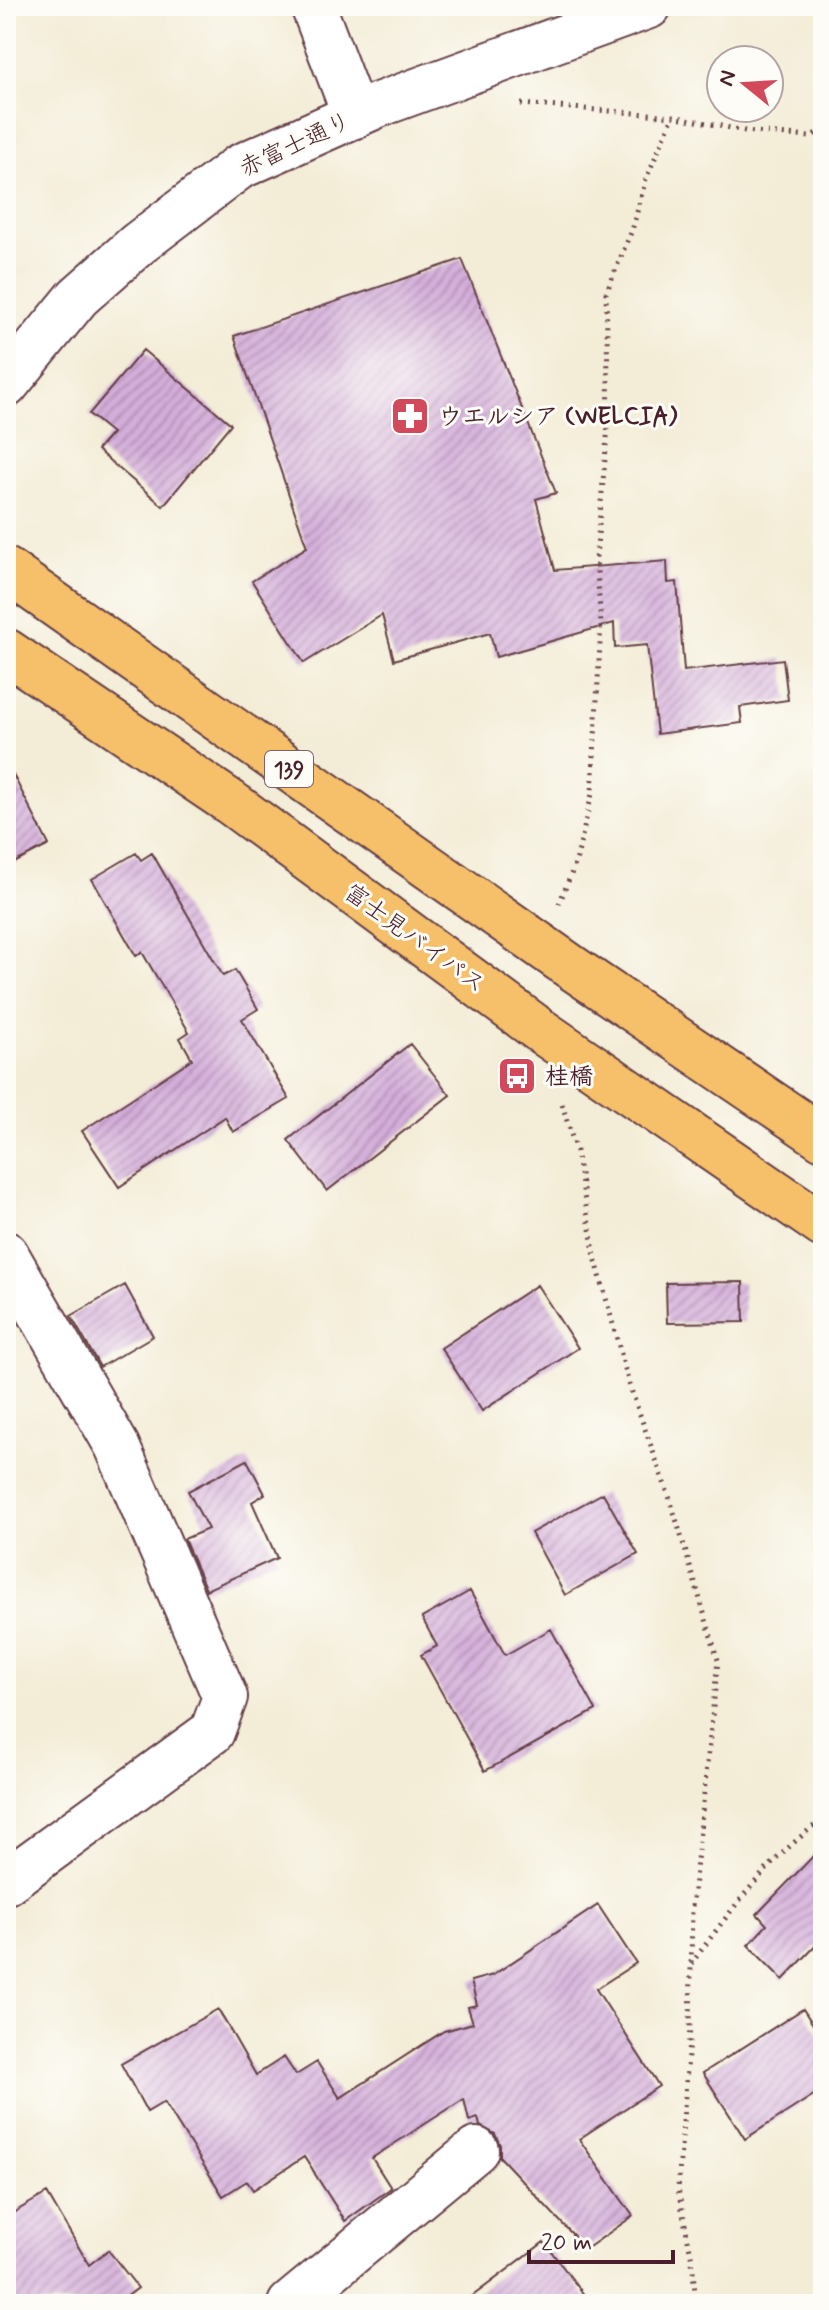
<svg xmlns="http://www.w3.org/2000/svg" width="829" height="2310" font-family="Mynerve,'Klee One',sans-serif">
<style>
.building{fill:url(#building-hatch)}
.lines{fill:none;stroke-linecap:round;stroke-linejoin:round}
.minor-casing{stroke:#633e45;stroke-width:48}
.tertiary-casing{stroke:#633e45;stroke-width:48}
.trunk-casing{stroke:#633e45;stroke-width:48}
.path{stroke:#633e45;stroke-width:5;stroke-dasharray:2 6;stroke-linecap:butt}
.minor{stroke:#fff;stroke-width:44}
.tertiary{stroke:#fff;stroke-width:44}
.trunk{stroke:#f6c06b;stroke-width:44}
.labels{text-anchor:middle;stroke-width:6;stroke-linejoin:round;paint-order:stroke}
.shield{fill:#fdfcf7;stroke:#806168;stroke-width:2}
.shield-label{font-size:22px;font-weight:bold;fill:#4a1f2b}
.street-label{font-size:24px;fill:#4a1f2b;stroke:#fdfcf7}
.poi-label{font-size:24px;font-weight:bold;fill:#4a1f2b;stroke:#fdfcf7;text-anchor:start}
</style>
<defs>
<pattern id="building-hatch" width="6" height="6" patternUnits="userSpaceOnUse" patternTransform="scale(2)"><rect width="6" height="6" fill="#d4aeda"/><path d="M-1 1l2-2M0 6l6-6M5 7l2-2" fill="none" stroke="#ae8db1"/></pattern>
</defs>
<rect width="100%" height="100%" fill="#fdfcf7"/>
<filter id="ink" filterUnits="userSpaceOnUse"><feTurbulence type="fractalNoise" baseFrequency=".0125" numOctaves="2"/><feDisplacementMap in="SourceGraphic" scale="16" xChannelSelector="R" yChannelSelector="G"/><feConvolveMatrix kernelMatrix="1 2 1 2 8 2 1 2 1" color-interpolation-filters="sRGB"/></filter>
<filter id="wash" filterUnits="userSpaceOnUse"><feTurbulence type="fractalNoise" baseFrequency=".006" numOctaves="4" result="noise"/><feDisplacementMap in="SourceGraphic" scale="32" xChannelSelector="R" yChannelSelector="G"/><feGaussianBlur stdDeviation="1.8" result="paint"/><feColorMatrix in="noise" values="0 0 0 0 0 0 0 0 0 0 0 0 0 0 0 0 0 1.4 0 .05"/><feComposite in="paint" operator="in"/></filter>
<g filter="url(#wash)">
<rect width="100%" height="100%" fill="#f3ecd6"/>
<g id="blocks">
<path class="building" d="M 462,259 L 556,493 L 536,499 L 555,570 L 667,561 L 668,583 L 677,582 L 684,671 L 783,659 L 788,700 L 740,707 L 742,723 L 657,734 L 647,645 L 615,648 L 614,623 L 496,657 L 490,633 L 394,660 L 382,615 L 304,663 L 252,581 L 307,547 L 234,336 Z
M 143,350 L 231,424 L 163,506 L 97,450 L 112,433 L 89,414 Z
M 6,761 L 49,845 L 6,867 Z
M 136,853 L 141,860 L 152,853 L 223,976 L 235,970 L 258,1009 L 242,1019 L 289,1099 L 233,1132 L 225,1117 L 119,1187 L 82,1131 L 192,1059 L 180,1038 L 189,1032 L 142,952 L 136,956 L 92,879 Z
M 410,1044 L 450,1095 L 327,1191 L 288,1140 Z
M 743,1282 L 744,1322 L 667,1323 L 666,1283 Z
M 125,1285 L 153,1336 L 100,1367 L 71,1316 Z
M 537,1285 L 578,1348 L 482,1411 L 441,1348 Z
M 247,1460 L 265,1494 L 252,1502 L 277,1558 L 206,1590 L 184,1539 L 208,1529 L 188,1491 Z
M 603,1493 L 638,1554 L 565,1595 L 531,1533 Z
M 470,1591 L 505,1655 L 551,1629 L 596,1710 L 485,1771 L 421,1655 L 437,1646 L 422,1618 Z
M 823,1846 L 823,1938 L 783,1980 L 748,1945 L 767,1925 L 757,1914 Z
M 598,1905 L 636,1963 L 596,1989 L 659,2086 L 579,2139 L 633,2216 L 586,2249 L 500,2157 L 500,2145 L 495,2134 L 480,2126 L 478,2118 L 469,2121 L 464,2099 L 372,2158 L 391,2188 L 345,2221 L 304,2157 L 253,2190 L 247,2181 L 223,2196 L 164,2102 L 147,2112 L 121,2064 L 218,2009 L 256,2075 L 284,2057 L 296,2075 L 317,2062 L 340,2098 L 444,2031 L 473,2023 L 468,2007 L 477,2005 L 471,1981 L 493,1975 Z
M 803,2009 L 823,2040 L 823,2089 L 745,2139 L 703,2073 Z
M 47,2193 L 89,2265 L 108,2250 L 138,2288 L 117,2304 L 6,2304 L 6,2217 Z
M 544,2242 L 591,2304 L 462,2304 Z"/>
</g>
</g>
<g filter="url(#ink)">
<use href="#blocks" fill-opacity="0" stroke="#633e45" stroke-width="2"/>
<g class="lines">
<g class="minor-casing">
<path id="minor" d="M 313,6 L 355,116
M 6,1254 L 117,1446 L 225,1697 L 212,1732 L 6,1882
M 290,2304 L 476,2150"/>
</g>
<g class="tertiary-casing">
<path id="tertiary" d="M 6,385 L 78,297 L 138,244 L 239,167 L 378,105 L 649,6"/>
</g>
<g class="trunk-casing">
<path id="trunk" d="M 6,570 L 571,967 L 823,1138
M 6,651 L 230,802 L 541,1031 L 823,1225"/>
</g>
<path class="path" d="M 521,104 L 673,116 L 745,131 L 810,137 L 823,129
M 559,904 L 576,862 L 592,794 L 601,624 L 596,557 L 609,416 L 606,293 L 632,230 L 646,179 L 673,116
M 562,1104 L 576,1151 L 595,1257 L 629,1384 L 671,1502 L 718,1660 L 692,1908 L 690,2028 L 678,2189 L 692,2260 L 696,2304
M 691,1964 C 733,1908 766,1861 823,1819"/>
<use href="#minor" class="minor"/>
<use href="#tertiary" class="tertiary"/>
<use href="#trunk" class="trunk"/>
</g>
</g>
<defs>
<g id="pharmacy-square" transform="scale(2)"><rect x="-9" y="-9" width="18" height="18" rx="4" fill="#d1495b" stroke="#fdfcf7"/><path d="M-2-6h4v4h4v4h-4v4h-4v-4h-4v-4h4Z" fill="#fff"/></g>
<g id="bus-square" transform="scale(2)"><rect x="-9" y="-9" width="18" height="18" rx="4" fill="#d1495b" stroke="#fdfcf7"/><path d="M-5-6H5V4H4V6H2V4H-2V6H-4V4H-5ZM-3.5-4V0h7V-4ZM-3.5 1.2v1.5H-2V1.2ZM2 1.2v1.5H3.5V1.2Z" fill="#fff"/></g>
</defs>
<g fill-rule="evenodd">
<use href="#pharmacy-square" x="410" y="416"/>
<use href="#bus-square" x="517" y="1076"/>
</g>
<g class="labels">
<rect class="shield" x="265" y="751" width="48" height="36" rx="6"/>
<g class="shield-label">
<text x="289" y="777">139</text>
</g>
<g class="street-label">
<text transform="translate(295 144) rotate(-25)" y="8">赤富士通り</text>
<text transform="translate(415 938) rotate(36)" y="8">富士見バイパス</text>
</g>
<g class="poi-label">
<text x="438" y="424">ウエルシア (WELCIA)</text>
<text x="545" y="1084">桂橋</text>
</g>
</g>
<rect width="829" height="2310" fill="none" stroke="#fdfcf7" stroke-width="32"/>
<g transform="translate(745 84) rotate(288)"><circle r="38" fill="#fdfcf7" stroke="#b5a4a5" stroke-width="2"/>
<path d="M0-6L14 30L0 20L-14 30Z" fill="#d1495b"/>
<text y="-12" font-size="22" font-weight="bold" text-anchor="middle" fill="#4a1f2b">N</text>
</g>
<path d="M529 2250v12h144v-12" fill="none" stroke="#4a1f2b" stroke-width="4"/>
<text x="541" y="2250" font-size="24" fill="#4a1f2b" stroke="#fdfcf7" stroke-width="6" paint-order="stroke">20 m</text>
</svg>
